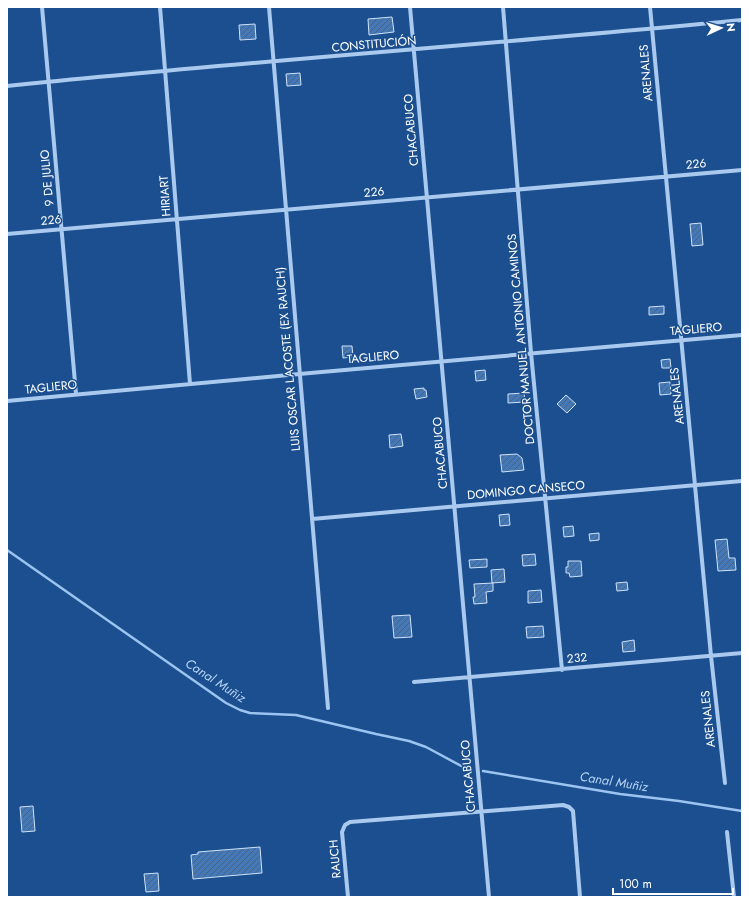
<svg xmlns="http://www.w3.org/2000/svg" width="749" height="904" font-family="Jost,sans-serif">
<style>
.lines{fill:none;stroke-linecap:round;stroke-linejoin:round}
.stream{stroke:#9cc4f0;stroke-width:2.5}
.building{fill:url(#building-hatch);stroke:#cfe3fa}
.street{stroke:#a9c9ee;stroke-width:4}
.labels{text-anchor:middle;stroke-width:3;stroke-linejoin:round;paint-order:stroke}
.street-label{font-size:12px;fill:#fff;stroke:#1b4f8f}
.water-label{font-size:13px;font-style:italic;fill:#b5d3f5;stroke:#1b4f8f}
</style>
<defs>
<pattern id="building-hatch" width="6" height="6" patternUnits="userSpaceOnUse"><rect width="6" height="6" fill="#4478b7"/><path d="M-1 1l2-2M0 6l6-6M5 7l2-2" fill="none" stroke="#486282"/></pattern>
</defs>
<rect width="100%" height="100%" fill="#1b4f8f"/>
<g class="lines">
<path class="stream" d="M 7,550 L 226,703 L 240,710 L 250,713 L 296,715 L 376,734 L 409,741 L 426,747 L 465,768
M 483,771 L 620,794 L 679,801 L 742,811"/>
</g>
<path class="building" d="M 392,17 L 394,32 L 369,35 L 368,19 Z
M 255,24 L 256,39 L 240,40 L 239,25 Z
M 300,73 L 301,85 L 287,86 L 286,74 Z
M 701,223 L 703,245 L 692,246 L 690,224 Z
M 664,306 L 664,314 L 649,315 L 649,307 Z
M 342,346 L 352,346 L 353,357 L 343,358 Z
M 670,359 L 671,368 L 662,368 L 661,360 Z
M 485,370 L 486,380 L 476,381 L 475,371 Z
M 670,382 L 671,394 L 660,395 L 659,383 Z
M 424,388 L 424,390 L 426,390 L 427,397 L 416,399 L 414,389 Z
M 524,393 L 525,402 L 508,403 L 508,394 Z
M 566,395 L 576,404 L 567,413 L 557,404 Z
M 401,434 L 403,446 L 390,448 L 389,435 Z
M 517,454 L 522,458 L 524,470 L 502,472 L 500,455 Z
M 509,514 L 510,525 L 500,526 L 499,515 Z
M 573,526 L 574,536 L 564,537 L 563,527 Z
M 599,533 L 599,540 L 590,541 L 589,534 Z
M 727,539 L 729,558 L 735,558 L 736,570 L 718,571 L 715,540 Z
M 535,554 L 536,565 L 523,566 L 522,555 Z
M 487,559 L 487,567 L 470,568 L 469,560 Z
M 568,561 L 581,561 L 582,576 L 570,577 L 569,573 L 566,573 L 566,567 L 568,567 Z
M 504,569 L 505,582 L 492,583 L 491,570 Z
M 627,582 L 628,590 L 617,591 L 616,583 Z
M 493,583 L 493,591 L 486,592 L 487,603 L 474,604 L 473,597 L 475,597 L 474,584 Z
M 541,590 L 542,602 L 528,603 L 528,591 Z
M 410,615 L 412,637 L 394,638 L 392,616 Z
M 543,626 L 544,637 L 527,638 L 526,627 Z
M 634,640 L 635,651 L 623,652 L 622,642 Z
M 33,806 L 35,831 L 22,832 L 20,807 Z
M 260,847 L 262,873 L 193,879 L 191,855 L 198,854 L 198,852 Z
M 158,873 L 159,891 L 146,892 L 144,874 Z"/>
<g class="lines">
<path class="street" d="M 42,7 L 76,394
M 160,7 L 190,384
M 269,7 L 328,708
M 410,7 L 489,897
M 503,7 L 531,353 L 562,670
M 650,7 L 711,656 L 725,783
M 7,86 C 252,61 497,44 742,20
M 7,234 L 742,170
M 7,401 L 299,374 L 742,335
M 312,519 L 742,481
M 414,682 L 742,653
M 727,832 L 734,897
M 348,897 L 342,832 L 345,825 L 350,822 L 563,805 L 569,807 L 573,811 L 580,897"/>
</g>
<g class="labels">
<g class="street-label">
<text transform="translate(374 44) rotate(-5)" y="4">CONSTITUCIÓN</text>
<text transform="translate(646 73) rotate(-95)" y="4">ARENALES</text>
<text transform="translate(411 130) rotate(-95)" y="4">CHACABUCO</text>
<text transform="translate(696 164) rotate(-6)" y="4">226</text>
<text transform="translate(47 178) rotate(-95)" y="4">9 DE JULIO</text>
<text transform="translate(374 192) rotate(-5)" y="4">226</text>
<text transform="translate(165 196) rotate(-94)" y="4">HIRIART</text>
<text transform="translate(51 220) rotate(-5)" y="4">226</text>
<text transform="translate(696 329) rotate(-5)" y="4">TAGLIERO</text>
<text transform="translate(521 339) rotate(-95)" y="4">DOCTOR MANUEL ANTONIO CAMINOS</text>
<text transform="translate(373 357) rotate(-5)" y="4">TAGLIERO</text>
<text transform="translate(288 359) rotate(-95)" y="4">LUIS OSCAR LACOSTE (EX RAUCH)</text>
<text transform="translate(51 387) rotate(-6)" y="4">TAGLIERO</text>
<text transform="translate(677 396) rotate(-96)" y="4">ARENALES</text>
<text transform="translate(440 453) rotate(-95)" y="4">CHACABUCO</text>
<text transform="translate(526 490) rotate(-5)" y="4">DOMINGO CANSECO</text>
<text transform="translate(577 658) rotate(-6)" y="4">232</text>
<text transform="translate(708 719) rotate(-96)" y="4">ARENALES</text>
<text transform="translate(468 776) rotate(-95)" y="4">CHACABUCO</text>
<text transform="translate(335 859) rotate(-95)" y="4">RAUCH</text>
</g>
<g class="water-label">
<text transform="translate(216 680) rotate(33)" y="5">Canal Muñiz</text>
<text transform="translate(614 781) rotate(9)" y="5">Canal Muñiz</text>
</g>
</g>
<rect width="749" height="904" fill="none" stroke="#ffffff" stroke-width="16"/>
<g transform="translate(721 28) rotate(86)" stroke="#1b4f8f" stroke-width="3" paint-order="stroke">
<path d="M0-3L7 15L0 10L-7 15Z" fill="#ffffff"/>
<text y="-6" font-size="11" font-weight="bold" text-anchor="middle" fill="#ffffff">N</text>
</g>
<path d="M613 888v6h120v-6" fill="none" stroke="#ffffff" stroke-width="2"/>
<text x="619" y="888" font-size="12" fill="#ffffff" stroke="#1b4f8f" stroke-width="3" paint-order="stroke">100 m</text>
</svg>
